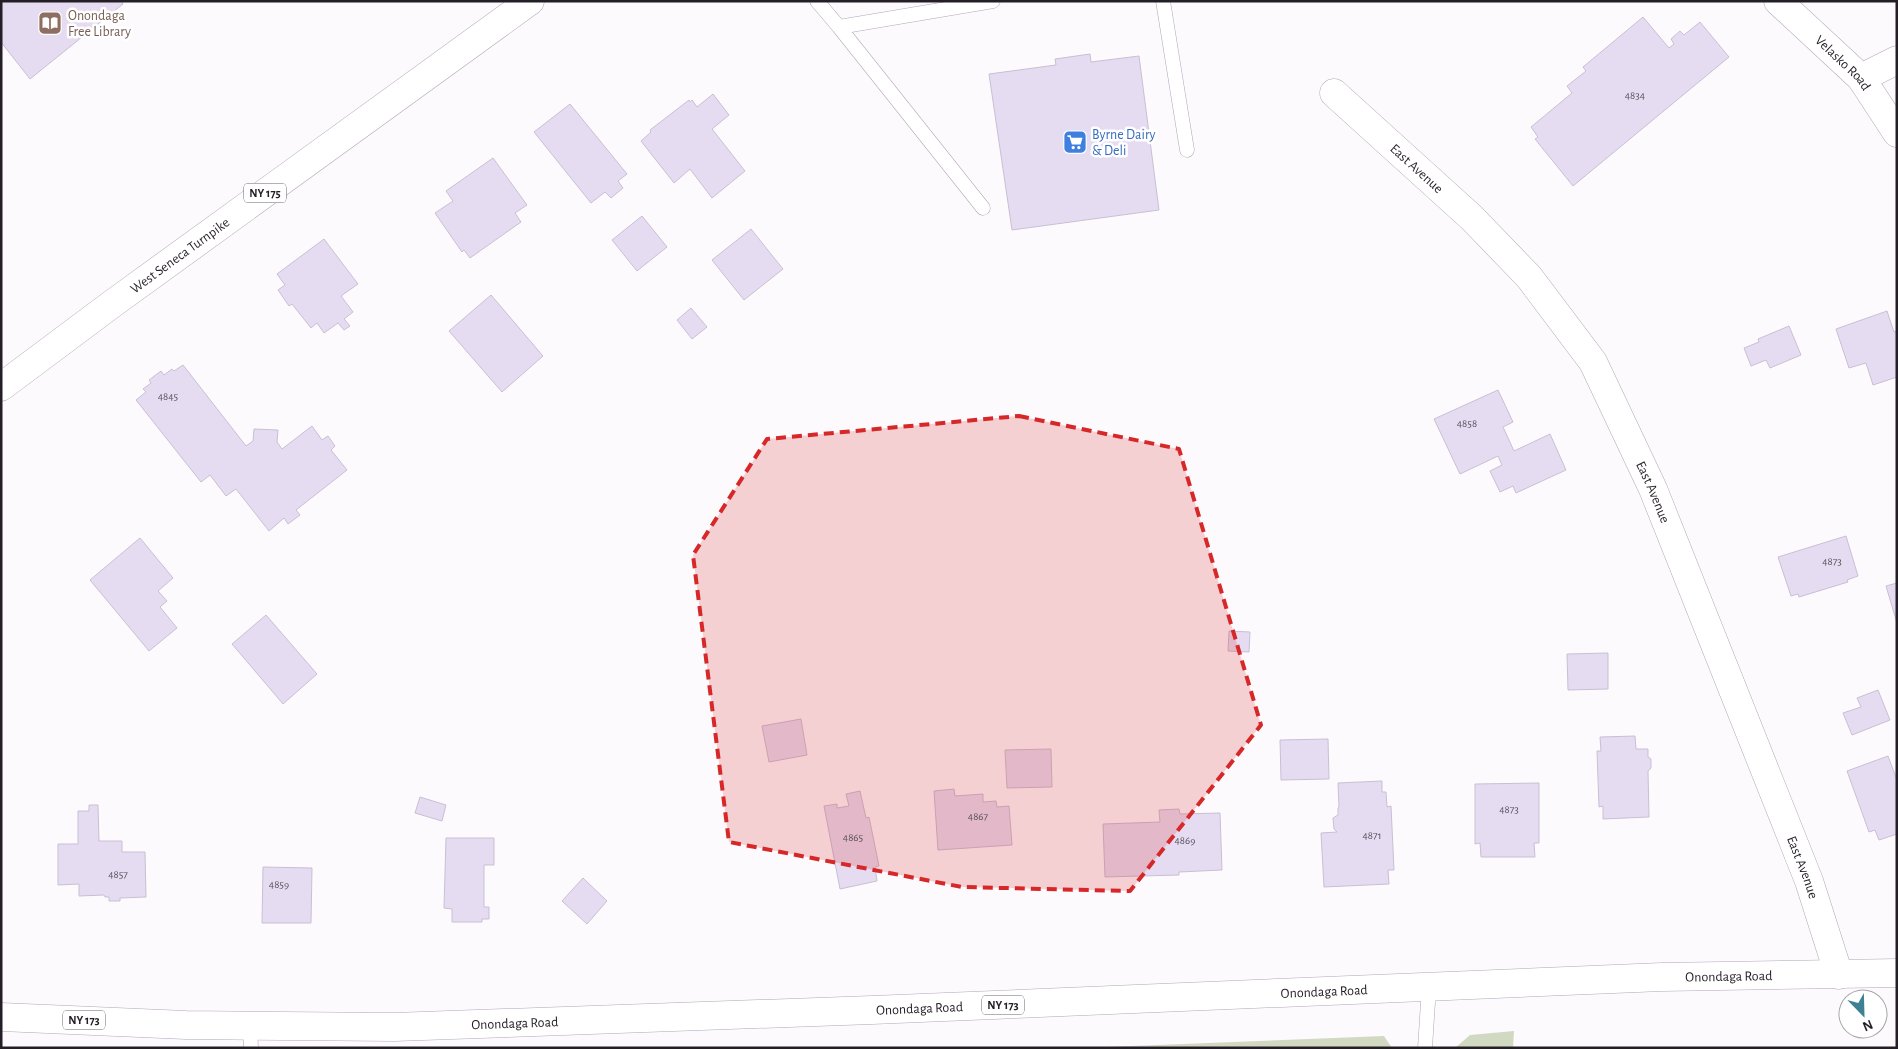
<svg xmlns="http://www.w3.org/2000/svg" width="1898" height="1049" font-family="'Alegreya Sans',sans-serif">
<style>
.green{fill:#d1d9c3}
.building{fill:#e6dcf1;stroke:#c9bfd4}
.lines{fill:none;stroke-linecap:round;stroke-linejoin:round}
.lane-casing{stroke:#b3a6b9;stroke-width:15}
.street-casing{stroke:#b3a6b9;stroke-width:29}
.secondary-casing{stroke:#b3a6b9;stroke-width:29}
.primary-casing{stroke:#b3a6b9;stroke-width:29}
.lane{stroke:#fff;stroke-width:14}
.street{stroke:#fff;stroke-width:28}
.secondary{stroke:#fff;stroke-width:28}
.primary{stroke:#fff;stroke-width:28}
.marked{fill:#d62828;fill-opacity:0.2;stroke:#d62828;stroke-width:4;stroke-dasharray:10 6;stroke-linejoin:round}
.labels{text-anchor:middle;stroke-width:5;stroke-linejoin:round;paint-order:stroke}
.number-label{font-size:11px;fill:#544e59}
.shield{fill:#fff;stroke:#666267;stroke-width:1}
.shield-label{font-size:12px;font-weight:bold;fill:#241e26}
.education-label{font-size:14px;fill:#785e54;stroke:#fff;text-anchor:start}
.street-label{font-size:14px;fill:#241e26;stroke:#fff}
.shop-label{font-size:14px;fill:#366cbe;stroke:#fff;text-anchor:start}
</style>
<rect width="100%" height="100%" fill="#fdfafe"/>
<path class="green" d="M 1514,1031 L 1513,1048 L 1455,1048 L 1470,1035 Z
M 1384,1036 L 1392,1048 L 1080,1048 Z"/>
<path class="building" d="M 1,1 L 121,1 L 123,4 L 30,79 L 1,42 Z
M 1643,17 L 1669,48 L 1674,44 L 1671,39 L 1680,31 L 1684,35 L 1700,22 L 1729,57 L 1573,186 L 1535,139 L 1538,137 L 1531,127 L 1572,93 L 1567,86 L 1586,71 L 1583,67 Z
M 1090,54 L 1091,62 L 1139,56 L 1159,210 L 1012,230 L 989,74 L 1056,65 L 1055,59 Z
M 713,94 L 729,115 L 712,129 L 745,171 L 712,198 L 690,169 L 674,183 L 641,141 L 651,132 L 650,130 L 689,100 L 690,102 L 692,100 L 697,107 Z
M 570,104 L 627,174 L 618,181 L 623,188 L 611,198 L 605,192 L 591,203 L 534,132 Z
M 493,158 L 527,205 L 515,213 L 521,222 L 470,258 L 464,250 L 462,252 L 435,213 L 453,201 L 446,191 Z
M 642,216 L 667,247 L 637,271 L 612,240 Z
M 751,229 L 783,269 L 744,300 L 712,260 Z
M 324,239 L 358,284 L 341,296 L 353,312 L 344,319 L 350,326 L 344,330 L 338,323 L 324,333 L 317,323 L 311,328 L 292,304 L 289,306 L 278,290 L 285,285 L 277,274 Z
M 491,295 L 543,356 L 502,392 L 449,331 Z
M 691,308 L 707,327 L 692,339 L 677,320 Z
M 1887,311 L 1894,332 L 1897,331 L 1897,377 L 1873,385 L 1866,363 L 1849,368 L 1836,329 Z
M 1789,326 L 1801,355 L 1770,368 L 1766,360 L 1751,366 L 1744,348 L 1759,342 L 1758,339 Z
M 183,365 L 246,446 L 253,441 L 254,429 L 278,430 L 277,442 L 282,449 L 312,426 L 322,440 L 328,436 L 335,446 L 331,450 L 347,470 L 296,510 L 300,515 L 288,524 L 284,518 L 269,531 L 236,489 L 226,496 L 210,475 L 201,482 L 136,400 L 146,392 L 143,389 L 151,383 L 149,380 L 161,371 L 164,375 L 172,369 L 174,371 Z
M 1498,390 L 1513,422 L 1503,427 L 1514,451 L 1550,434 L 1566,470 L 1516,493 L 1513,486 L 1500,492 L 1490,471 L 1502,465 L 1498,456 L 1460,474 L 1434,419 Z
M 1846,536 L 1858,576 L 1847,580 L 1848,582 L 1799,597 L 1798,594 L 1791,596 L 1778,557 Z
M 140,538 L 173,578 L 158,591 L 167,601 L 160,607 L 177,628 L 149,651 L 90,580 Z
M 1897,583 L 1897,623 L 1886,586 Z
M 266,615 L 317,674 L 283,704 L 232,644 Z
M 1229,631 L 1250,632 L 1249,652 L 1228,651 Z
M 1608,653 L 1608,689 L 1568,690 L 1567,654 Z
M 1878,690 L 1890,720 L 1852,735 L 1843,713 L 1861,707 L 1857,698 Z
M 801,719 L 807,755 L 769,762 L 762,726 Z
M 1635,736 L 1636,749 L 1648,749 L 1648,757 L 1651,759 L 1651,768 L 1648,771 L 1649,817 L 1603,819 L 1603,806 L 1599,807 L 1597,751 L 1601,751 L 1600,737 Z
M 1328,739 L 1329,779 L 1281,780 L 1280,740 Z
M 1051,749 L 1052,787 L 1007,788 L 1005,750 Z
M 1888,756 L 1897,780 L 1897,834 L 1879,840 L 1875,830 L 1869,832 L 1847,771 Z
M 1382,781 L 1382,792 L 1386,792 L 1387,807 L 1391,806 L 1394,870 L 1388,870 L 1389,884 L 1324,887 L 1321,833 L 1337,832 L 1334,829 L 1333,818 L 1338,815 L 1338,808 L 1339,807 L 1338,783 Z
M 1539,783 L 1539,843 L 1534,843 L 1535,857 L 1481,857 L 1480,843 L 1475,844 L 1475,784 Z
M 954,789 L 955,796 L 983,794 L 983,802 L 996,801 L 997,807 L 1009,806 L 1012,845 L 938,850 L 934,791 Z
M 860,791 L 866,818 L 869,817 L 879,866 L 875,867 L 877,881 L 840,889 L 824,806 L 837,804 L 837,808 L 849,806 L 846,794 Z
M 420,797 L 446,805 L 442,821 L 415,813 Z
M 89,805 L 98,805 L 99,841 L 122,841 L 122,852 L 145,852 L 146,897 L 120,898 L 120,901 L 109,901 L 109,897 L 105,897 L 104,895 L 79,896 L 79,884 L 58,885 L 58,844 L 78,844 L 78,811 L 89,811 Z
M 1179,809 L 1180,814 L 1220,813 L 1222,870 L 1179,872 L 1179,875 L 1105,877 L 1103,824 L 1160,822 L 1159,810 Z
M 446,838 L 494,838 L 494,865 L 484,865 L 484,907 L 489,907 L 489,919 L 482,919 L 482,922 L 452,922 L 452,909 L 444,908 Z
M 263,867 L 312,868 L 311,923 L 262,923 Z
M 583,878 L 607,901 L 587,924 L 562,901 Z"/>
<g class="lines">
<g class="lane-casing">
<path id="lane" d="M 817,1 L 839,27 L 993,1
M 1163,1 L 1187,150
M 839,27 L 983,208
M 250,1026 L 251,1048
M 1425,1048 L 1429,987"/>
</g>
<g class="street-casing">
<g id="street">
<path d="M 1861,78 L 1897,60"/>
<path id="s1" d="M 1334,93 L 1472,218 L 1529,277 L 1593,362 L 1653,489 L 1809,881 L 1839,975"/>
</g>
</g>
<g class="secondary-casing">
<g id="secondary">
<path id="s2" d="M 1778,1 L 1861,78 L 1897,133"/>
</g>
</g>
<g class="primary-casing">
<g id="primary">
<path id="s3" d="M 1,387 L 112,304 L 530,1"/>
<path id="s4" d="M 1,1017 L 186,1025 L 394,1027 L 872,1010 L 1662,977 L 1897,973"/>
</g>
</g>
<use href="#lane" class="lane"/>
<use href="#street" class="street"/>
<use href="#secondary" class="secondary"/>
<use href="#primary" class="primary"/>
</g>
<path class="marked" d="M 1019,416 L 1179,449 L 1261,725 L 1130,891 L 962,887 L 729,842 L 693,555 L 767,439 Z"/>
<defs>
<g id="library-square" transform="scale(1.25)"><rect x="-9" y="-9" width="18" height="18" rx="4" fill="#8d6e63" stroke="#fff"/><path d="M-6-4Q-3-5.5-.7-3.5V5Q-3 3-6 4ZM6-4Q3-5.5 .7-3.5V5Q3 3 6 4Z" fill="#fff"/></g>
<g id="supermarket-square" transform="scale(1.25)"><rect x="-9" y="-9" width="18" height="18" rx="4" fill="#3f7fe0" stroke="#fff"/><path d="M-6-5.5h2.5l.6 2H6L4.5 2H-2.5L-4.4-4H-6ZM-1.5 3.2a1.3 1.3 0 1 0 .1 0ZM3 3.2a1.3 1.3 0 1 0 .1 0Z" fill="#fff"/></g>
</defs>
<g fill-rule="evenodd">
<use href="#library-square" x="50" y="23"/>
<use href="#supermarket-square" x="1075" y="142"/>
</g>
<g class="labels">
<g class="number-label">
<text x="1635" y="99">4834</text>
<text x="168" y="400">4845</text>
<text x="1467" y="427">4858</text>
<text x="1832" y="565">4873</text>
<text x="1509" y="813">4873</text>
<text x="978" y="820">4867</text>
<text x="1372" y="839">4871</text>
<text x="853" y="841">4865</text>
<text x="1185" y="844">4869</text>
<text x="118" y="878">4857</text>
<text x="279" y="888">4859</text>
</g>
<g class="shield">
<rect x="244" y="183.5" width="42" height="19" rx="4"/>
<rect x="982" y="995.5" width="42" height="19" rx="4"/>
<rect x="63" y="1010.5" width="42" height="19" rx="4"/>
</g>
<g class="shield-label">
<text x="265" y="197">NY 175</text>
<text x="1003" y="1009">NY 173</text>
<text x="84" y="1024">NY 173</text>
</g>
<g class="education-label">
<text x="68" y="20">Onondaga<tspan x="68" dy="16">Free Library</tspan></text>
</g>
<g class="street-label">
<text dy="5" stroke="none"><textPath href="#s2" startOffset="90">Velasko Road</textPath></text>
<text dy="5" stroke="none"><textPath href="#s1" startOffset="112">East Avenue</textPath></text>
<text dy="5" stroke="none"><textPath href="#s3" startOffset="222">West Seneca Turnpike</textPath></text>
<text dy="5" stroke="none"><textPath href="#s1" startOffset="518">East Avenue</textPath></text>
<text dy="5" stroke="none"><textPath href="#s1" startOffset="922">East Avenue</textPath></text>
<text dy="5" stroke="none"><textPath href="#s4" startOffset="1729">Onondaga Road</textPath></text>
<text dy="5" stroke="none"><textPath href="#s4" startOffset="1324">Onondaga Road</textPath></text>
<text dy="5" stroke="none"><textPath href="#s4" startOffset="919">Onondaga Road</textPath></text>
<text dy="5" stroke="none"><textPath href="#s4" startOffset="514">Onondaga Road</textPath></text>
</g>
<g class="shop-label">
<text x="1092" y="139">Byrne Dairy<tspan x="1092" dy="16">&amp; Deli</tspan></text>
</g>
</g>
<rect width="1898" height="1049" fill="none" stroke="#241e26" stroke-width="5"/>
<g transform="translate(1863 1014) rotate(157)"><circle r="24" fill="#ffffff" stroke="#a7a5a8"/>
<path d="M0-4L9 19L0 12L-9 19Z" fill="#3e8192"/>
<text y="-8" font-size="14" font-weight="bold" text-anchor="middle" fill="#241e26">N</text>
</g>
</svg>
